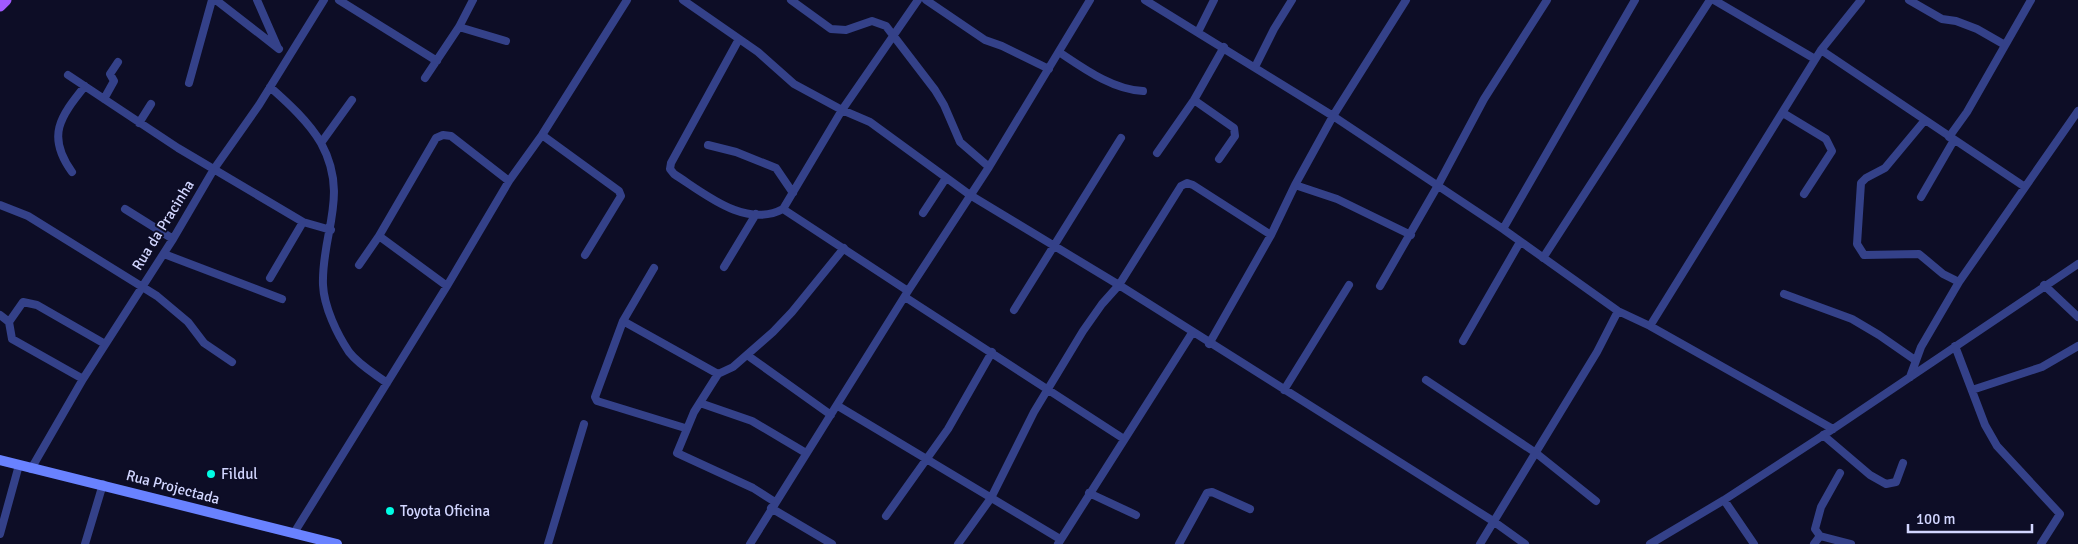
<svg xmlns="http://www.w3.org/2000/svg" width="2078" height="544" font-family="Signika,sans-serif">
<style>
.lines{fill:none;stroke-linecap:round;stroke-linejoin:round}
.minor{stroke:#344189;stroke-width:8}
.secondary{stroke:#6982ff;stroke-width:10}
.primary{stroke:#a159ff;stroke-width:11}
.poi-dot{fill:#00fde5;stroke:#0d0d26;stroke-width:2}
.labels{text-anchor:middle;stroke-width:4;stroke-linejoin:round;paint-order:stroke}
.street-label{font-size:15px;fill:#d2d6ff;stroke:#0d0d26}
.poi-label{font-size:15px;fill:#d2d6ff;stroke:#0d0d26;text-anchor:start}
</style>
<rect width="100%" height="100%" fill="#0d0d26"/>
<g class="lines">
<path class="minor" d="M 216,0 L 279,49
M 257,0 L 278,48
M 339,0 L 437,61
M 683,0 L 758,52 L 794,84 L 842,110 L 870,122 L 970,195 L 1119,285 L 1493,521 L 1525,544
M 791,0 L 831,29 L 846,30 L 872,21 L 886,26 L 935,90 L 944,105 L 960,142 L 989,167
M 926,0 L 985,40 L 1002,46 L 1049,69
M 1145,0 L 1333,116 L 1503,229 L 1618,311 L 1650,326 L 1833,429
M 1714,0 L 1815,59
M 1909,0 L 1942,19 L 1956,21 L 1977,29 L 2005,45
M 459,27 L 506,41
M 1198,32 L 1214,0
M 739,39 L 671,163 L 670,169 L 674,174 C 704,193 745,229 783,209 L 842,110 L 918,0
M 1821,50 L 2025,187
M 1059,52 C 1083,68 1113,90 1143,91
M 1255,67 L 1274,29 L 1292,0
M 68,75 L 178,148 L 303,222 L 331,230
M 425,78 L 459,27 L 473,0
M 189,83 L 212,0
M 270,87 C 288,103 309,122 321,143 C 350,196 321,234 323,285 C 324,307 337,334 349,352 C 359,365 375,374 387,383
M 104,99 L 114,81 L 110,74 L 118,62
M 1194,100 L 1234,128 L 1235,136 L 1219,159
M 1783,113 L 1826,139 L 1832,151 L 1804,194
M 1925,120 L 1885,168 L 1866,178 L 1861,183 L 1857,244 L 1864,255 L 1919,254 L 1943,274 L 1959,282
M 139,123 L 151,104
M 542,135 L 619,191 L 621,196 L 585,255
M 1949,137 L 1967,112 L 2031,0
M 321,143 L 352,100
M 708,145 L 736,152 L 776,168 L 793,193
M 1157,153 L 1194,100 L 1224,47
M 72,172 C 46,136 60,117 85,86
M 1295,185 L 1337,199 L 1411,235
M 1921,197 L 1954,140
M 0,205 L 28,216 L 157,296 L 188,322 L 204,343 L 232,362
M 125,209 L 173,239
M 783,209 L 908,291
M 923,213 L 946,178
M 1503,229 L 1635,0
M 379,236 L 447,286
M 164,254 L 282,299
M 1543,258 L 1710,0
M 359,265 L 379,236 L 436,138 L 443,135 L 451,136 L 509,181
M 724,267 L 756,214
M 654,268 L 623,321 L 595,397 L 597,401 L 685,428
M 270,278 L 303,222
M 2044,285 L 2078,317
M 1380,286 L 1437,187 L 1484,99 L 1547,0
M 1784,294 L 1852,319 L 1879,335 L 1915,360
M 905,297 L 1124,439
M 1014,310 L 1121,138
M 0,315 L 9,322
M 623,321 L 718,374
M 1650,326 L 1821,50 L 1861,0
M 1463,341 L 1520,242
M 1209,344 L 1271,235 L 1295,185 L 1333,116 L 1406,0
M 1955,346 L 1985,425 L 1997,446 L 2060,514 L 2041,544
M 747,355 L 831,415
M 1910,377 L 1921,347 L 1959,282 L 2078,111
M 83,379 L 12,339 L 9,322 L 23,302 L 37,305 L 105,344
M 1426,380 L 1536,453 L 1596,501
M 1284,390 L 1349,285
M 1972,390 L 2042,367 L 2078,346
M 700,403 L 752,421 L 806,453
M 838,406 L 1060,539
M 1823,435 L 1870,475 L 1886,484 L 1896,482 L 1903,463
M 31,469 L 83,379 L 173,239 L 214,169 L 259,105 L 324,0
M 1840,473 L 1821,507 L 1815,529 L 1820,536 L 1851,544
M 1089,493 L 1136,515
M 1724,500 L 1754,544
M 775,502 L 753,488 L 677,453 L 694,412 L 718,374 L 733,367 L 773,332 L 792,312 L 844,248
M 771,508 L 832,544
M 886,516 L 948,429 L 992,352
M 294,533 L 447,286 L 509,181 L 542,135 L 627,0
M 0,534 L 19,465
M 85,544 L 103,484
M 548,544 L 584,424
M 750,544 L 908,291 L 989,167 L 1090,0
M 958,544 L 991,498 L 1034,412 L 1083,331 L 1102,304 L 1119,285 L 1181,186 L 1187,183 L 1193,185 L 1271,235
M 1058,544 L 1192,333
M 1179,544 L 1207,493 L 1212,492 L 1250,509
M 1480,544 L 1597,352 L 1618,311
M 1650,544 L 1724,500 L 1833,429 L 2078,264
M 1814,544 L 1820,536"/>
<path class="secondary" d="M 0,460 L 337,544"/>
<path class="primary" d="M 0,6 L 6,0"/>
</g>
<g class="poi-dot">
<circle cx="211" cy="474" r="5"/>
<circle cx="390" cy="511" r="5"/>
</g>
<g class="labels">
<g class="street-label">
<text transform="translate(163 225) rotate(-58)" y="5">Rua da Pracinha</text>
<text transform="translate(173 487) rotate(15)" y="5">Rua Projectada</text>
</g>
<g class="poi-label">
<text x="221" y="479">Fildul</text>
<text x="400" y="516">Toyota Oficina</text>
</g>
</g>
<path d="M1908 524v8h124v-8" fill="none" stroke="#d2d6ff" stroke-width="2.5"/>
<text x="1916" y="524" font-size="15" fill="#d2d6ff" stroke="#0d0d26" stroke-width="4" paint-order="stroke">100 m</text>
</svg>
